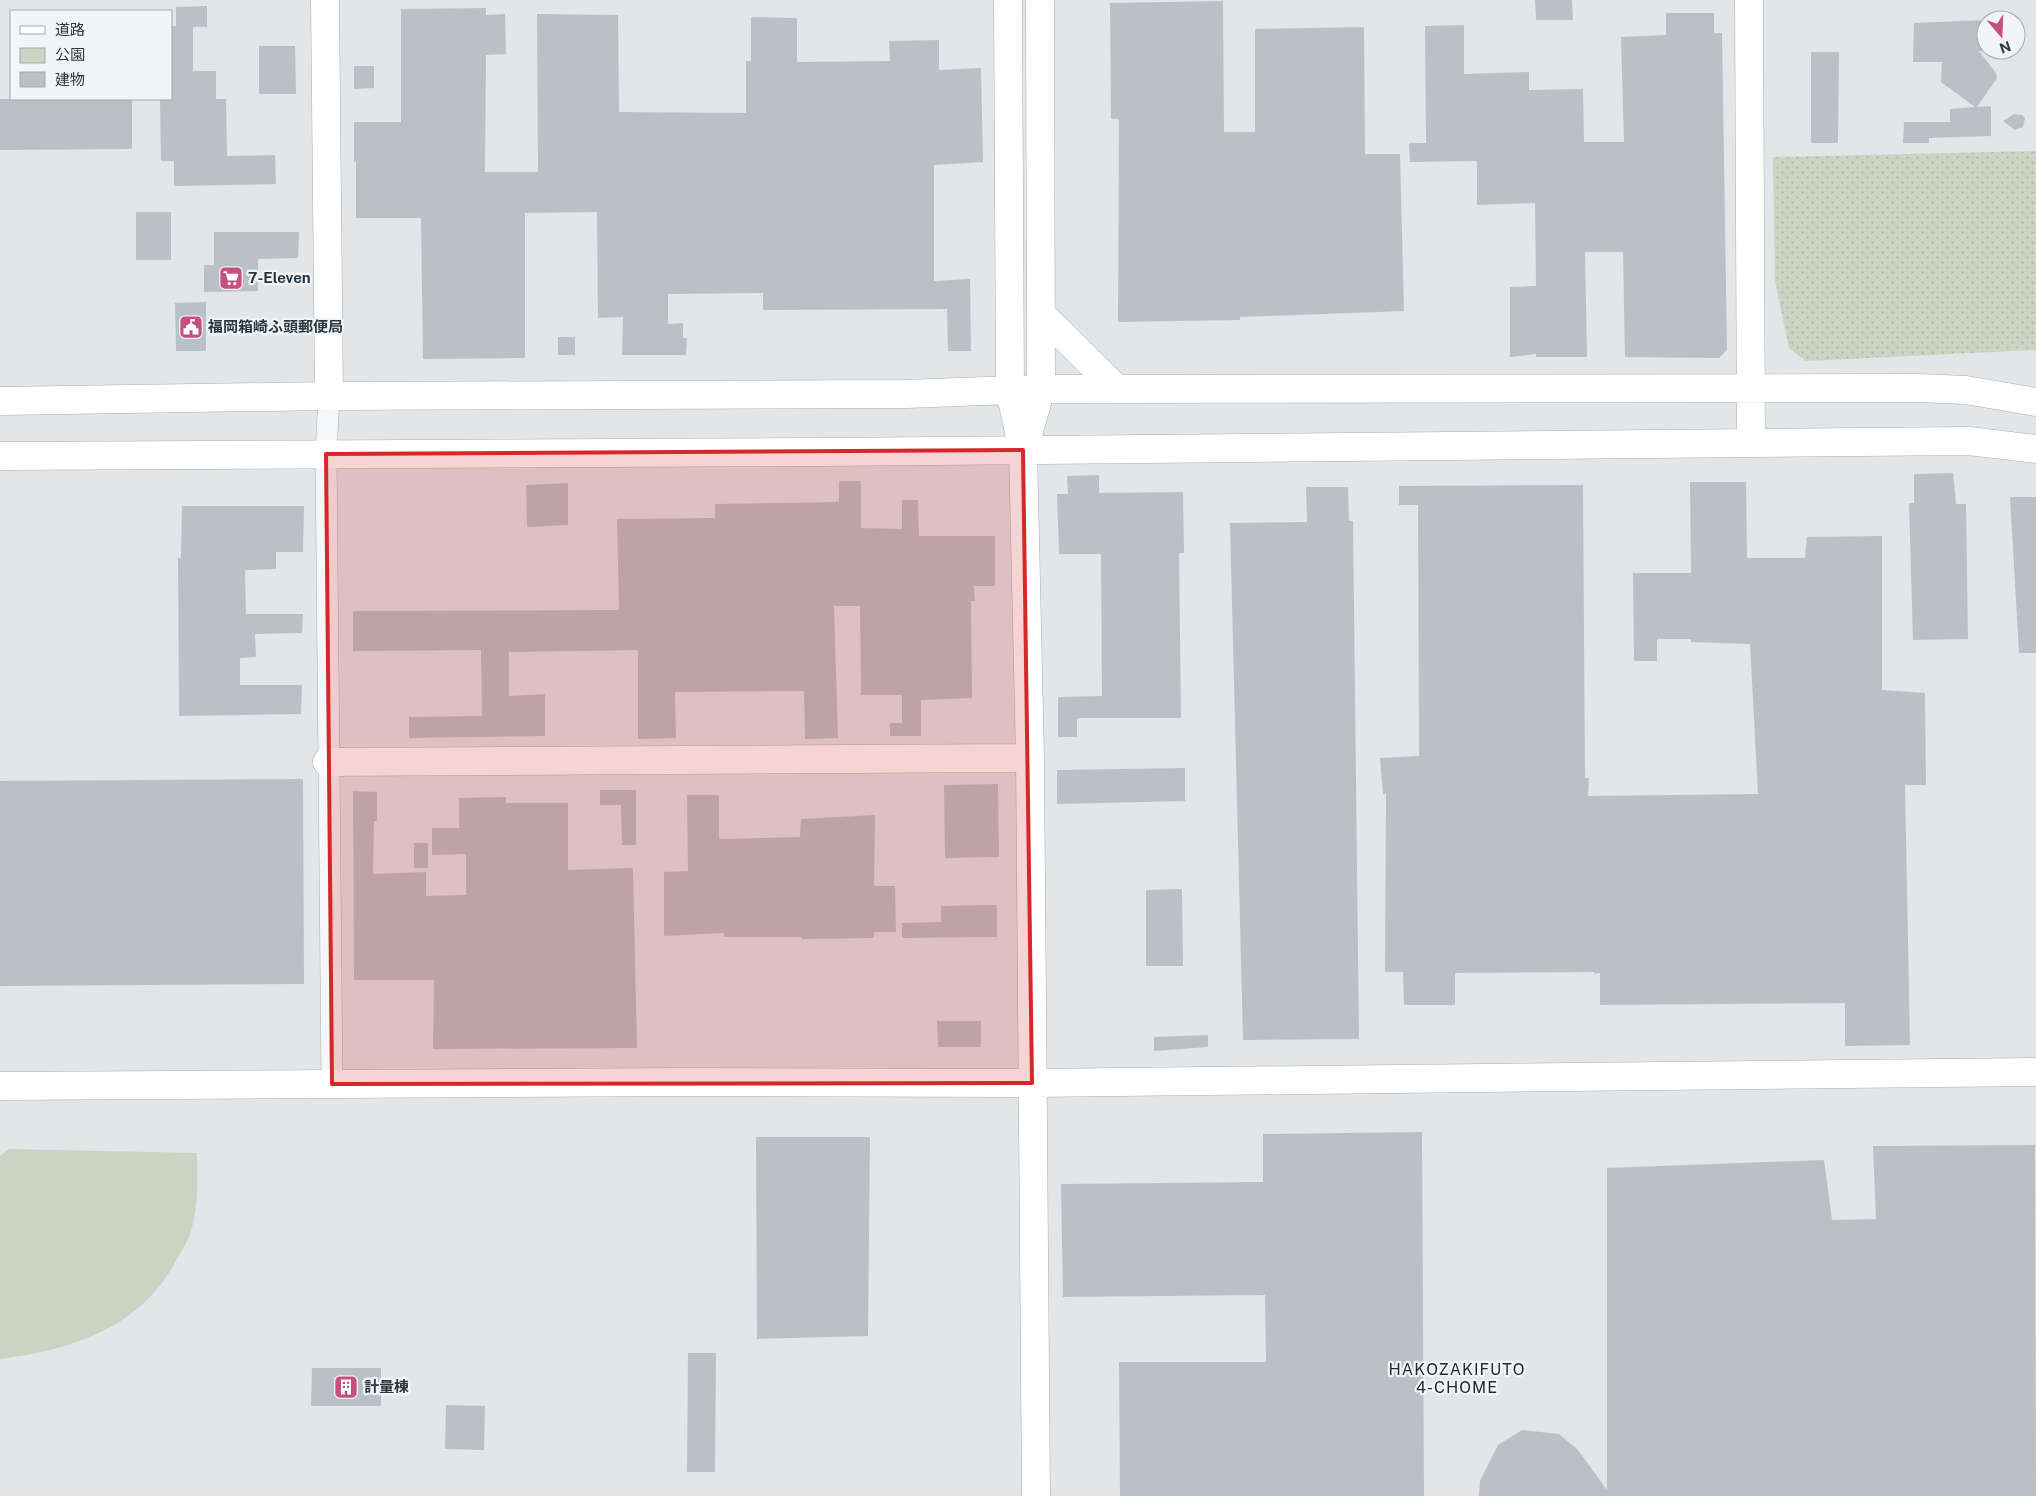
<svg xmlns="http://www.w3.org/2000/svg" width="2036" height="1496" font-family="'Public Sans','Noto Sans JP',sans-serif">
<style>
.green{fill:url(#green-dots)}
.pitch{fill:#cbd3c3}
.building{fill:#b9c1c6}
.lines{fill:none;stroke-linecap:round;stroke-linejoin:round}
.street-casing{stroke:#a7aeb3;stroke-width:22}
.secondary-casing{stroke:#a7aeb3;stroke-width:29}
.street{stroke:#f4f6f8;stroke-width:21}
.secondary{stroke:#fff;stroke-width:28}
.marked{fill:#d62828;fill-opacity:0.2;stroke:#d62828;stroke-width:4;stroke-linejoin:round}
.labels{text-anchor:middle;stroke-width:4.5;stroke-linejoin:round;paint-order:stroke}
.poi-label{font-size:15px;font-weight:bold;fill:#2b3740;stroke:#f1f5f7;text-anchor:start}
.neighbourhood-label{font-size:16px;letter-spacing:1px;fill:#1d2831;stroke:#f1f5f7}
</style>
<defs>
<pattern id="green-dots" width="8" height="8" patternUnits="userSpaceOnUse" patternTransform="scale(1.25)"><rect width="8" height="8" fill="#cbd3c3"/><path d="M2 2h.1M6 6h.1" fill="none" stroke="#aeb6a9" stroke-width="1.8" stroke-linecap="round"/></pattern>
</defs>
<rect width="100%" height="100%" fill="#e2e6e9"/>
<path class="green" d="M 2036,151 L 2036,350 L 1806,361 L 1789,348 L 1775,281 L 1773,157 Z"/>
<path class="pitch" d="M 9,1149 L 197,1153 C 198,1180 198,1205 191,1232 C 188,1241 182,1250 177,1259 C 141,1328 72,1350 0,1359 L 0,1156 Z"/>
<path class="building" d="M 1535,0 L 1572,0 L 1573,20 L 1536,20 Z
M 1223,1 L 1224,132 L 1255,132 L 1255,29 L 1364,27 L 1365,154 L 1400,154 L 1404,311 L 1240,317 L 1240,320 L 1118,322 L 1119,119 L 1111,119 L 1110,3 Z
M 207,6 L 207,27 L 193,27 L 193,71 L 216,71 L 216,99 L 226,99 L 227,156 L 275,155 L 276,184 L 174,186 L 174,161 L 161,161 L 160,99 L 171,99 L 171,26 L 176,26 L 176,7 Z
M 486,8 L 486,15 L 505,14 L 506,54 L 486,55 L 485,172 L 538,172 L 537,14 L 618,15 L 619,112 L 746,113 L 746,61 L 751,61 L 751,17 L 797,18 L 797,62 L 890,61 L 889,41 L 939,40 L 939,70 L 981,68 L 983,162 L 934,165 L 934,281 L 970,279 L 971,351 L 948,351 L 947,309 L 763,310 L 763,293 L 668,294 L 668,324 L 683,323 L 683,338 L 687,338 L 686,355 L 622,355 L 623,317 L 598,318 L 597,212 L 525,213 L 525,358 L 423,359 L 421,218 L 356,218 L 356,162 L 354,162 L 354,122 L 401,122 L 401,9 Z
M 1666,13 L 1714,13 L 1714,33 L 1722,33 L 1727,350 L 1719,358 L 1625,357 L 1623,252 L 1585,252 L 1587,357 L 1536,357 L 1536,354 L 1510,357 L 1510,287 L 1536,286 L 1535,203 L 1477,205 L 1477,161 L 1410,162 L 1409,143 L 1426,143 L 1425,26 L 1464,25 L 1464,74 L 1529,72 L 1529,90 L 1583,89 L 1584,142 L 1624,142 L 1621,37 L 1666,35 Z
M 1986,20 L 1986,51 L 1979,51 L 1996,73 L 1997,78 L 1977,107 L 1991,106 L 1991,136 L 1929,138 L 1929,143 L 1903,143 L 1904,122 L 1950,122 L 1950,109 L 1975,107 L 1941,82 L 1942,62 L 1913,62 L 1914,23 Z
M 259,46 L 295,46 L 296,94 L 259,94 Z
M 1811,52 L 1839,52 L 1838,143 L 1811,143 Z
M 354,66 L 374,66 L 374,88 L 354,89 Z
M 0,99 L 132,99 L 132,149 L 0,150 Z
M 2014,114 L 2022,115 L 2025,118 L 2023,127 L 2015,130 L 2003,121 Z
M 136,212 L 171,212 L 171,260 L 136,260 Z
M 214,232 L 299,232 L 298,258 L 258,259 L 258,291 L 204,292 L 204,265 L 214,265 Z
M 206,302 L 206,351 L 176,351 L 175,303 Z
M 558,337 L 575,337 L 575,355 L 558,355 Z
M 1953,473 L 1956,504 L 1966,504 L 1968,639 L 1913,640 L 1909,503 L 1914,503 L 1914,474 Z
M 1099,475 L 1099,493 L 1183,492 L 1184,553 L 1179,553 L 1181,718 L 1080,718 L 1077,719 L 1077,737 L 1058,737 L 1058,697 L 1102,696 L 1101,554 L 1059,554 L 1057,494 L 1068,494 L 1067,476 Z
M 839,481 L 861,481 L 861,528 L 902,529 L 902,500 L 918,500 L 919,536 L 995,536 L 995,586 L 974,586 L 975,601 L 971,601 L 972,698 L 921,700 L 921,736 L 890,736 L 890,723 L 902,723 L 902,695 L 861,695 L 860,606 L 834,606 L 838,738 L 805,739 L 804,691 L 675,692 L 676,738 L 638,739 L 638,650 L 509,652 L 509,696 L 545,694 L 545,736 L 409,738 L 409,717 L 482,716 L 481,650 L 353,651 L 353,611 L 619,610 L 617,519 L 715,518 L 715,504 L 839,502 Z
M 1690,482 L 1746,482 L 1747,558 L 1805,558 L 1807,537 L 1882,536 L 1882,690 L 1925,693 L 1926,785 L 1905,785 L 1910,1045 L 1845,1046 L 1845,1003 L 1600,1005 L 1600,973 L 1594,974 L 1594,972 L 1455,973 L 1455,1005 L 1404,1005 L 1403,972 L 1385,972 L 1386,794 L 1383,794 L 1380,758 L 1419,756 L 1418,505 L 1399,505 L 1399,486 L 1583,485 L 1585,778 L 1589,778 L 1588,796 L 1758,794 L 1750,644 L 1691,642 L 1691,639 L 1657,639 L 1657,661 L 1634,661 L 1633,573 L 1691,573 Z
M 568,483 L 568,525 L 527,527 L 526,485 Z
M 1306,487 L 1348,487 L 1349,521 L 1353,521 L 1359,1039 L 1243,1040 L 1230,523 L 1307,522 Z
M 2010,497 L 2036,497 L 2036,653 L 2019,653 Z
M 182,506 L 304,506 L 303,552 L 276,552 L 276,569 L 245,570 L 246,614 L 303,614 L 302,633 L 255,634 L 256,657 L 240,658 L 240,685 L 302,685 L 301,714 L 179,716 L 178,558 L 181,558 Z
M 1185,768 L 1185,801 L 1057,804 L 1057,770 Z
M 303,779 L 304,984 L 0,986 L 0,781 Z
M 998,784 L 999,857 L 945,858 L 944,785 Z
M 600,790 L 636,790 L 636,845 L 622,845 L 621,805 L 600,805 Z
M 353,791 L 377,792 L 377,821 L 374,821 L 373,874 L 426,872 L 426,896 L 466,895 L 466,854 L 432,855 L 432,828 L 459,828 L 459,798 L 506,797 L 506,803 L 568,803 L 568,870 L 633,868 L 637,1048 L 433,1049 L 434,980 L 354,980 Z
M 687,795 L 719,795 L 719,839 L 800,837 L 801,819 L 875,815 L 874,886 L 895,886 L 896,932 L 874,932 L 874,938 L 802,939 L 802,937 L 724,937 L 724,933 L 664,936 L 664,872 L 688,871 Z
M 414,843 L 428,843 L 428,868 L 414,868 Z
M 1182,889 L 1183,966 L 1146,966 L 1146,890 Z
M 997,905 L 997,937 L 902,938 L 902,923 L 941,922 L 941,906 Z
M 937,1021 L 981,1021 L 981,1047 L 938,1047 Z
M 1208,1035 L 1208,1047 L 1154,1051 L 1154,1037 Z
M 1422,1132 L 1424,1496 L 1120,1496 L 1119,1362 L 1266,1362 L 1265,1295 L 1063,1297 L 1061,1184 L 1263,1182 L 1263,1134 Z
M 756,1137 L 870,1137 L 868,1336 L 757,1339 Z
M 2035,1145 L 2036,1496 L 1479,1496 L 1480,1481 L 1498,1445 L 1522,1430 L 1559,1434 L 1578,1450 L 1607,1490 L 1607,1168 L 1824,1160 L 1832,1220 L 1876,1219 L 1873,1146 Z
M 688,1353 L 716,1353 L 715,1472 L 687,1472 Z
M 312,1368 L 381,1368 L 381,1406 L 311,1406 Z
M 446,1405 L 485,1406 L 484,1450 L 445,1449 Z"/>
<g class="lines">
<g class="street-casing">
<path id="street" d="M 329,396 L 326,454 L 332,1084"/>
</g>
<g class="secondary-casing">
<path id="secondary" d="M 325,0 L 329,396
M 1008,0 L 1010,391 L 1023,450 L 1030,758 L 1036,1496
M 1749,0 L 1751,443
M 1041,314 L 1117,389
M 0,401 L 329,396 L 906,394 L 1041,389 L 1918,388 L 1966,390 L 2036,402
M 1024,449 L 1041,389 L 1040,0
M 0,456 L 825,452 L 1969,441 L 2036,449
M 327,762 L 1030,758
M 0,1086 L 687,1082 L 1032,1083 L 2036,1072"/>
</g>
<use href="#street" class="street"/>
<use href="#secondary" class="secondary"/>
</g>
<path class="marked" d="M 1023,450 L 1032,1083 L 332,1084 L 326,454 Z"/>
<defs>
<g id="supermarket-square" transform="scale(1.25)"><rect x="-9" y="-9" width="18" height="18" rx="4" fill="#c64f7b" stroke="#f1f5f7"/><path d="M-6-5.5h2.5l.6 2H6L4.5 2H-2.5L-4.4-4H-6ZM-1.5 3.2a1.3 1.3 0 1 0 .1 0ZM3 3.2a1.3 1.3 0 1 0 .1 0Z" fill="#fff"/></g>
<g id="civic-square" transform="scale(1.25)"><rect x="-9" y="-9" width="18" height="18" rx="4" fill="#c64f7b" stroke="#f1f5f7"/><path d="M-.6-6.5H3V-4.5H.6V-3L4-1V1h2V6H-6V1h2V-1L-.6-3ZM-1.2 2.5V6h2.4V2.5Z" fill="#fff"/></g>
<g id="building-square" transform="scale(1.25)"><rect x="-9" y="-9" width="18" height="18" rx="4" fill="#c64f7b" stroke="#f1f5f7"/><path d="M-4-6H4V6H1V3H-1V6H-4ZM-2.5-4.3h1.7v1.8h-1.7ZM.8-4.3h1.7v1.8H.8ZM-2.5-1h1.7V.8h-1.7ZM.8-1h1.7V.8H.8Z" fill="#fff"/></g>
</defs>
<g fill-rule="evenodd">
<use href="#supermarket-square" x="231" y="278"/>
<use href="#civic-square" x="191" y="327"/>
<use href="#building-square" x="346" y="1387"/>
</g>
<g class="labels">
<g class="poi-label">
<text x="248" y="283">7-Eleven</text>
<text x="208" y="332">福岡箱崎ふ頭郵便局</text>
<text x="364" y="1392">計量棟</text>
</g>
<g class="neighbourhood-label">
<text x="1457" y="1375">HAKOZAKIFUTO<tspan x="1457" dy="18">4-CHOME</tspan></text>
</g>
</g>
<rect x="10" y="10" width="162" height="90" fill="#f1f5f7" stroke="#a2a9ae"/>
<rect x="20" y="26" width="25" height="8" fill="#ffffff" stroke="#a2a9ae"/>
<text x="55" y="35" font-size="15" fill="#2b3740">道路</text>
<rect x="20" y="48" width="25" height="15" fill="#cbd3c3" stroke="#a2a9ae"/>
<text x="55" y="60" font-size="15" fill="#2b3740">公園</text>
<rect x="20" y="72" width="25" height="15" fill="#b9c1c6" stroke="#a2a9ae"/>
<text x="55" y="85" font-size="15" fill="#2b3740">建物</text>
<g transform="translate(2001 35) rotate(161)"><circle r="24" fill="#f1f5f7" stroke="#a2a9ae"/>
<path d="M0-4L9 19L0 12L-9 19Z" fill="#c64f7b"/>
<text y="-8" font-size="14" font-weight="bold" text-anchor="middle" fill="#2b3740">N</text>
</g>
</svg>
